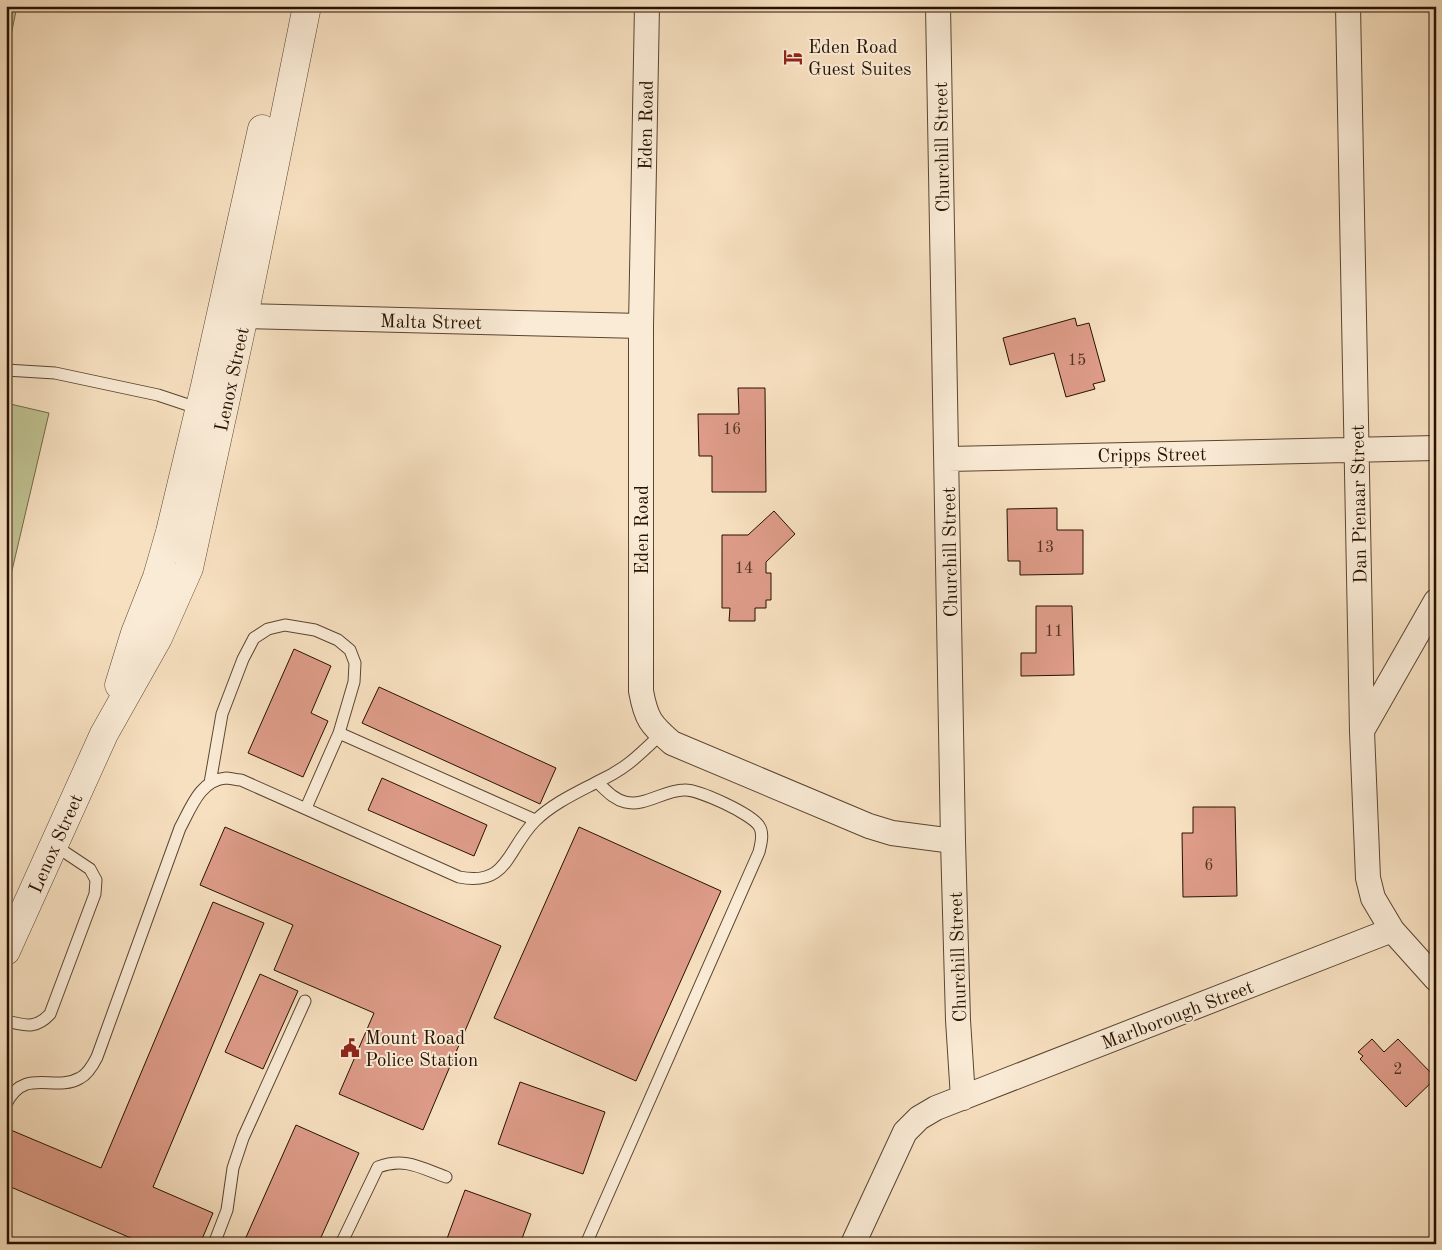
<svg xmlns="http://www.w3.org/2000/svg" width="1442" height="1250" font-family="'Old Standard TT',serif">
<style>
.green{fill:#bfc190;stroke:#726948}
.building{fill:#de9c89;stroke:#261100}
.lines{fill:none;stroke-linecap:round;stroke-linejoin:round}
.service-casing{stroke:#5a4530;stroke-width:13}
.minor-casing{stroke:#5a4530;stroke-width:26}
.tertiary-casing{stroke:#5a4530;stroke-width:29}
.service{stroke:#faebd6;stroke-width:11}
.minor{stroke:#faebd6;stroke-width:24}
.tertiary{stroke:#faebd6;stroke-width:28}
.labels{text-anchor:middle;stroke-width:4;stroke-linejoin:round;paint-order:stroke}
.number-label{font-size:16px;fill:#543422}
.poi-label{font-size:19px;fill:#261100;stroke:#faebd6;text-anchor:start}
.street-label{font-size:19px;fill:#261100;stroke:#faebd6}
</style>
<rect width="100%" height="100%" fill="#f7e0c0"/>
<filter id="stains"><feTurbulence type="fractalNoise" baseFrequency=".004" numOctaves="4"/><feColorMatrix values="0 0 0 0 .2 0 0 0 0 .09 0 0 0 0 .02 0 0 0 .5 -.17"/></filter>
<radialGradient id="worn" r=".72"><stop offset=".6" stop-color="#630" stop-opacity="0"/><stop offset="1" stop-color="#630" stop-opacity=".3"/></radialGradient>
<path class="green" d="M 6,6 L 17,6 L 6,60 Z
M 6,403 L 49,413 L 6,596 Z"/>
<path class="building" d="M 1075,318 L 1077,326 L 1089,323 L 1105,381 L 1093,384 L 1095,389 L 1066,397 L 1054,353 L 1010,365 L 1003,338 Z
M 738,388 L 765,388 L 766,492 L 712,492 L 712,456 L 699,456 L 698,414 L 739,414 Z
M 1057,508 L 1057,530 L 1083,530 L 1083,574 L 1020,575 L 1020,561 L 1008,561 L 1007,509 Z
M 774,511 L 795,534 L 766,562 L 766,573 L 771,573 L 771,600 L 766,600 L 766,608 L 755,608 L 755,621 L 729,621 L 730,608 L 722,608 L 722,535 L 748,535 Z
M 1036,606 L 1072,606 L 1074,675 L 1021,676 L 1021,653 L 1036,653 Z
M 294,649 L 331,666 L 311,713 L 328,721 L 303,777 L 248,753 Z
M 379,687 L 556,768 L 540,804 L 362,723 Z
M 382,778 L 487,825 L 474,856 L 368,810 Z
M 1193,807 L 1235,807 L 1237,896 L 1183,897 L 1182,833 L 1193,833 Z
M 225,827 L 501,946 L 423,1130 L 339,1094 L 374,1013 L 274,970 L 293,925 L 200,885 Z
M 579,827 L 721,891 L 636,1081 L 494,1018 Z
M 213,902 L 264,923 L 153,1187 L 213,1213 L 200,1244 L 145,1244 L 6,1185 L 6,1128 L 101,1168 Z
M 260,974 L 298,991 L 263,1069 L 225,1052 Z
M 1372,1039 L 1384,1052 L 1398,1039 L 1436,1078 L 1406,1107 L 1360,1059 L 1363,1056 L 1358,1052 Z
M 520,1082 L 605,1112 L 583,1174 L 498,1144 Z
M 296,1125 L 359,1153 L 318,1244 L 243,1244 Z
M 465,1190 L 531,1214 L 520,1244 L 445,1244 Z"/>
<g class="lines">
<g class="service-casing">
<path id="service" d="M 6,370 L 55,373 L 158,395 L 200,409
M 339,733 L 535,820
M 597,782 C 626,769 639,755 661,734
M 210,783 L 222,714 L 243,659 L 254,638 L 268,629 L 285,625 L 315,630 L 338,640 L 350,650 L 355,663 L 354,682 L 339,733 L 306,808
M 6,1021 C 25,1025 35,1030 50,1014 L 95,894 L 96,880 L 90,869 L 54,845
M 6,1104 C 25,1066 54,1093 80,1078 C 88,1074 93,1065 97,1057 L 180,828 C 191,808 200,780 226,778 C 230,778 236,780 241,780 L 459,877 C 508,887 507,849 535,821 C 552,804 576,793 597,782 C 606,790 613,799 625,802 C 645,807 664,790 684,790 C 698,789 752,814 759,826 C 764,833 761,844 759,852 L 586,1244
M 214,1244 L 227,1210 L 233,1168 L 243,1138 L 305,1001
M 341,1244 L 378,1167 C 405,1157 421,1168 446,1177"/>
</g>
<g class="minor-casing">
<path id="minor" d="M 647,6 L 641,326 L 641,691 C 646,719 651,725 672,743 L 869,826 L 892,833 L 953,841
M 938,6 L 953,841 L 958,1020 L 963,1098
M 1348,6 L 1362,731 L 1368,878 L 1373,898 L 1392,930 L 1436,979
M 225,314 L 244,316 L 641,326
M 948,459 L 1436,448
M 1363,729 L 1436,601
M 853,1244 L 905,1132 L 919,1118 L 936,1108 L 1392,930"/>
</g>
<g class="tertiary-casing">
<path id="tertiary" d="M 119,685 L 135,633 L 157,577 L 170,532 L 205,386 L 262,129
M 6,951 L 104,734 L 158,638 L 189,568 L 244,316 L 307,6"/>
</g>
<use href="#service" class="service"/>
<use href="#minor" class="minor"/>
<use href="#tertiary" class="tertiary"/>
</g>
<defs>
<g id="hotel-bare" transform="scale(1.5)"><path d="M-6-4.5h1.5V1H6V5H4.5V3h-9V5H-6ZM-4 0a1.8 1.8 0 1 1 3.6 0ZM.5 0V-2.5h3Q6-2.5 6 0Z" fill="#8f2418" stroke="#faebd6" stroke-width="2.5" paint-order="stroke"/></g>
<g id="civic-bare" transform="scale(1.5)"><path d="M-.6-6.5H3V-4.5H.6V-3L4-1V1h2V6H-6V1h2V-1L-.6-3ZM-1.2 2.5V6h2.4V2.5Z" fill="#8f2418" stroke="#faebd6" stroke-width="2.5" paint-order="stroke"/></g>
</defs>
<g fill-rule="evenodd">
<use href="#hotel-bare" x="793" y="57"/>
<use href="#civic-bare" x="350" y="1048"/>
</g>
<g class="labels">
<g class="number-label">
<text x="1077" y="365">15</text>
<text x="732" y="434">16</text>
<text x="1045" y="552">13</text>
<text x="744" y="573">14</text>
<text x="1054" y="636">11</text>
<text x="1209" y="870">6</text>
<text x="1398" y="1074">2</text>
</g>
<g class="poi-label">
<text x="808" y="53">Eden Road<tspan x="808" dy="22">Guest Suites</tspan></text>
<text x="365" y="1044">Mount Road<tspan x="365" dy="22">Police Station</tspan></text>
</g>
<g class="street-label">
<text transform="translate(645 125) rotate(-89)" y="7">Eden Road</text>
<text transform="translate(941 147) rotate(-91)" y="7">Churchill Street</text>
<text transform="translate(431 321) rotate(1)" y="7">Malta Street</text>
<text transform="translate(231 379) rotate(-78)" y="7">Lenox Street</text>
<text transform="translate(1152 454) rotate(-1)" y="7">Cripps Street</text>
<text transform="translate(1358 504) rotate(-91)" y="7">Dan Pienaar Street</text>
<text transform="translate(641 530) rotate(-90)" y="7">Eden Road</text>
<text transform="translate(949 552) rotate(-91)" y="7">Churchill Street</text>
<text transform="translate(55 843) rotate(-66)" y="7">Lenox Street</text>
<text transform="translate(957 957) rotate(-92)" y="7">Churchill Street</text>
<text transform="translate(1177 1014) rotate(-21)" y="7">Marlborough Street</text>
</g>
</g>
<rect width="1442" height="1250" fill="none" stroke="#f7e0c0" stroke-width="25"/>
<rect x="8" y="8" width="1427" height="1235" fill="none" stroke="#261100" stroke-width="2.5"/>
<rect x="12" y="12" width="1417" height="1225" fill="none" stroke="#261100"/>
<rect width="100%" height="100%" filter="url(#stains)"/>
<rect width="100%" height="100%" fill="url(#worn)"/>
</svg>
